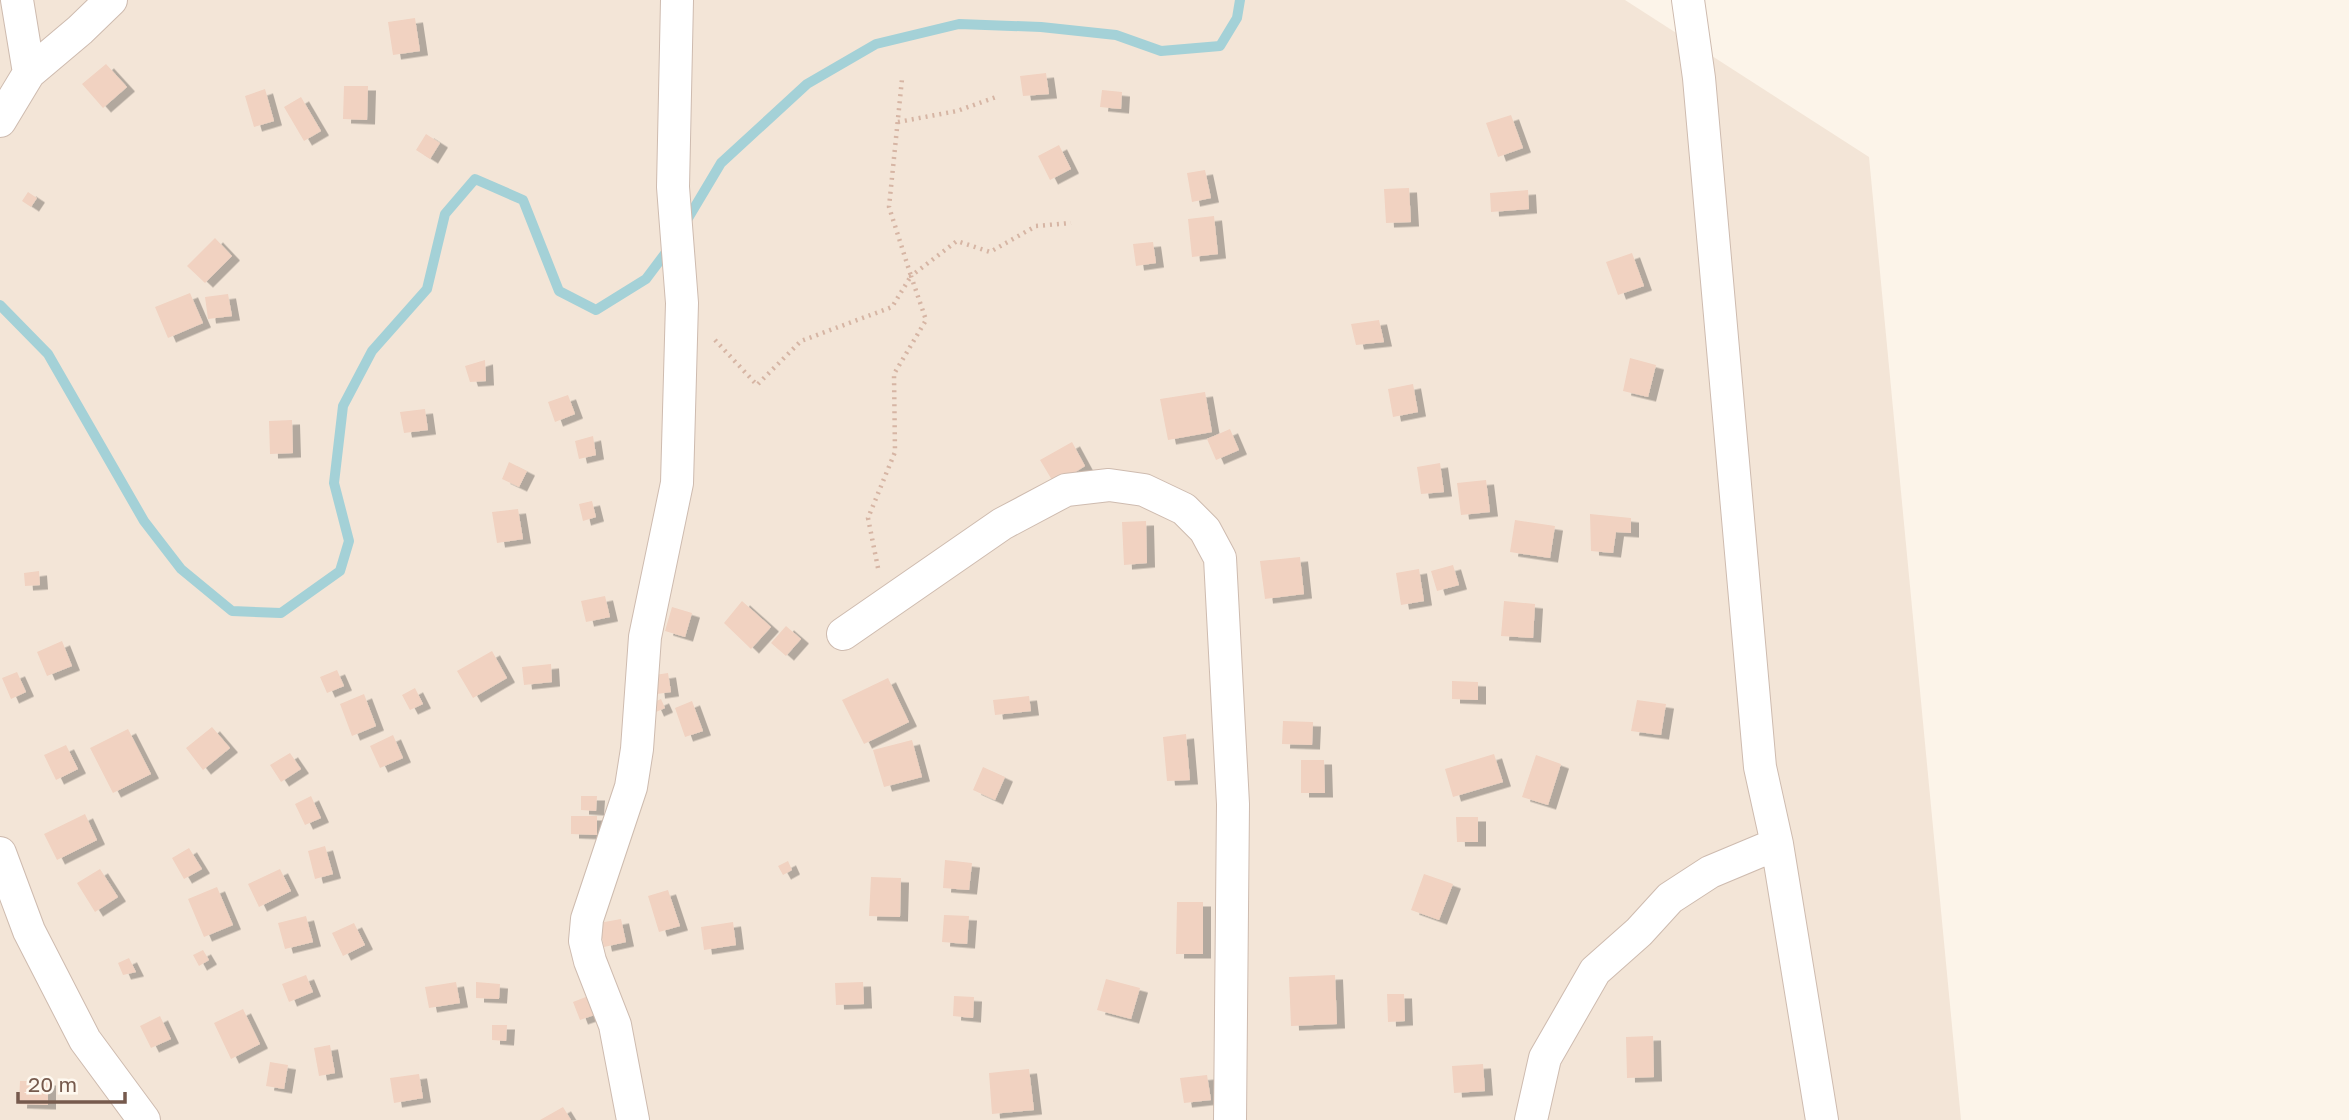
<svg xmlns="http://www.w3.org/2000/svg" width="2349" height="1120" font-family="'Golos Text',sans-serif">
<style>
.residential{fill:#f3e5d7}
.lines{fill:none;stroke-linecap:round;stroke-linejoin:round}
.stream{stroke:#a4d1d7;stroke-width:10}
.building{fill:#f1d2c1;filter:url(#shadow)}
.minor-casing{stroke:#cebbaf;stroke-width:34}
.path{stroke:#d6b5a4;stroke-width:4.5;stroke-dasharray:2 5;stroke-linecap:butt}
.minor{stroke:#fff;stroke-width:32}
</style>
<defs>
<filter id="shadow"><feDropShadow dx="8" dy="4.5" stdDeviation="0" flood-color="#0004"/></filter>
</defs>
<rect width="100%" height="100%" fill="#fcf4e9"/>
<path class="residential" d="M 0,0 L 1625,0 L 1869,157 L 1961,1120 L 0,1120 Z"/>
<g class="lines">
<path class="stream" d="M 684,225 L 721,163 L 807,84 L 876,44 L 959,24 L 1041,27 L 1116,35 L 1161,51 L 1220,46 L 1237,18 L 1240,0
M 0,305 L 48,354 L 144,521 L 181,569 L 232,611 L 281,613 L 340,571 L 349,541 L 334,483 L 343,406 L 372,351 L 427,289 L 445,214 L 475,179 L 523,200 L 559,291 L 596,310 L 646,279 L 670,247"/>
</g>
<path class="building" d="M 415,18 L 420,51 L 393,55 L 388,22 Z
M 106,64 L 127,87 L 103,108 L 82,84 Z
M 1046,73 L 1049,94 L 1023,96 L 1020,76 Z
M 344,86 L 368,86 L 367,120 L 343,119 Z
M 265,89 L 274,121 L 254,127 L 245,96 Z
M 1102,90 L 1122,92 L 1121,109 L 1100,107 Z
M 301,97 L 321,131 L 304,141 L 284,107 Z
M 1511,115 L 1523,148 L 1498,157 L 1486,123 Z
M 426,134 L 440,143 L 430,159 L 416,150 Z
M 1059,145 L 1071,169 L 1050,180 L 1038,156 Z
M 1205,170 L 1211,198 L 1192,202 L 1187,173 Z
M 1409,188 L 1411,222 L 1386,223 L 1384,189 Z
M 1528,190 L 1529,209 L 1491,212 L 1490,193 Z
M 28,192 L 37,198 L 31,207 L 22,201 Z
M 1214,216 L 1218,254 L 1192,257 L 1188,219 Z
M 215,238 L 232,256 L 205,283 L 187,266 Z
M 1153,242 L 1156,263 L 1136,266 L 1133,244 Z
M 1632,253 L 1644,286 L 1618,295 L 1606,262 Z
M 190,293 L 203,323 L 168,338 L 155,307 Z
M 228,294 L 232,316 L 208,319 L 205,297 Z
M 1379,320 L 1384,342 L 1356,345 L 1351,324 Z
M 1630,358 L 1656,365 L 1648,397 L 1623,391 Z
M 485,360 L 486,381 L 470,382 L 465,366 Z
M 1413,384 L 1418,412 L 1393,417 L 1388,389 Z
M 1205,392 L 1212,432 L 1168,440 L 1160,399 Z
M 568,395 L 575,414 L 555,422 L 548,402 Z
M 425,409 L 428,430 L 404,433 L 400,412 Z
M 292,420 L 293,453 L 270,454 L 269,421 Z
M 1230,429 L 1239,450 L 1216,460 L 1207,439 Z
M 593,436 L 596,455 L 579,459 L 575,441 Z
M 1072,442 L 1085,466 L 1055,485 L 1040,460 Z
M 509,462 L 527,471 L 519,487 L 502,479 Z
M 1440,463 L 1444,492 L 1421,494 L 1417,467 Z
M 1486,480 L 1490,512 L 1461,515 L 1457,483 Z
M 592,501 L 596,517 L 583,521 L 579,504 Z
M 518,509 L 523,539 L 497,543 L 492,512 Z
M 1590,514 L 1631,518 L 1631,533 L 1616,532 L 1613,553 L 1591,551 Z
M 1515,520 L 1555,526 L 1550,558 L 1510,552 Z
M 1146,521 L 1147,563 L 1124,565 L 1122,522 Z
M 1300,557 L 1304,594 L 1265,599 L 1260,561 Z
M 1453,565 L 1459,585 L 1437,591 L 1431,571 Z
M 1419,569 L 1424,601 L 1401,605 L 1396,573 Z
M 39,571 L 40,585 L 25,586 L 24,573 Z
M 605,596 L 610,617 L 586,622 L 581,601 Z
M 742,601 L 771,627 L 751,649 L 724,623 Z
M 1504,601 L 1535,604 L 1533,638 L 1501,636 Z
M 672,607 L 692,613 L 685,637 L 665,631 Z
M 786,626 L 801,639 L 786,656 L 771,643 Z
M 62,641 L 72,666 L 47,676 L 37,652 Z
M 492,651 L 507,678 L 473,698 L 457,671 Z
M 551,664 L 552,682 L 524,685 L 522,667 Z
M 337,670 L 344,686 L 327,693 L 320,677 Z
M 17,672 L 26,692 L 11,699 L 2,678 Z
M 668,673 L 671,692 L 657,694 L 655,675 Z
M 888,678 L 909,722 L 864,744 L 842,700 Z
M 1452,681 L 1478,682 L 1478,700 L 1452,699 Z
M 415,688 L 423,704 L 410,710 L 402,695 Z
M 364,694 L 376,726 L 352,736 L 340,704 Z
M 1029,696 L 1031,711 L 995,715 L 993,700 Z
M 661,699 L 665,708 L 656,712 L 652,703 Z
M 1637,700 L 1666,704 L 1661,735 L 1631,731 Z
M 692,701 L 703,731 L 685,737 L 675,708 Z
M 1283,721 L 1313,722 L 1312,745 L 1282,744 Z
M 212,727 L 230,748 L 203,770 L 186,748 Z
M 128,729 L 151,774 L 113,793 L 90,748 Z
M 1186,734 L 1190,780 L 1167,781 L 1163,737 Z
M 393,735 L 403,758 L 380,768 L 370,746 Z
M 912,740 L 922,777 L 884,787 L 873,750 Z
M 66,745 L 78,769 L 56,780 L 44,755 Z
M 290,753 L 301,769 L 281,782 L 270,765 Z
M 1494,754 L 1503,782 L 1453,797 L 1445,769 Z
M 1536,755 L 1561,764 L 1548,805 L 1522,797 Z
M 1301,760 L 1324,760 L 1325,793 L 1301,793 Z
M 983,767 L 1005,777 L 995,800 L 973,790 Z
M 311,796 L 321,818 L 305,825 L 295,804 Z
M 581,796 L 597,796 L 596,811 L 581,810 Z
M 85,814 L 97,840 L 57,860 L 44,834 Z
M 571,816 L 597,816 L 597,835 L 571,834 Z
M 1456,817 L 1478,817 L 1478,842 L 1457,842 Z
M 325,846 L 333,874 L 315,879 L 308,851 Z
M 189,848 L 202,869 L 184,879 L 172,858 Z
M 945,860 L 972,863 L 969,890 L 943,888 Z
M 788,861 L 792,870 L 783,875 L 778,866 Z
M 100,869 L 118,897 L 95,912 L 77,883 Z
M 280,869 L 291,891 L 259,907 L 248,884 Z
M 1424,874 L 1453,884 L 1439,920 L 1411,910 Z
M 871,877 L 901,878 L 900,917 L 869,916 Z
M 217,887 L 233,925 L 204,937 L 188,899 Z
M 668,890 L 680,926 L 659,932 L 648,896 Z
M 1177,902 L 1203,902 L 1203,954 L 1176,954 Z
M 944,915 L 969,916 L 967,944 L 942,942 Z
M 306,916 L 313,942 L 285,949 L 278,923 Z
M 621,919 L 626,942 L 604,947 L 599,923 Z
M 733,922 L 736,945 L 704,950 L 701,927 Z
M 354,923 L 365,945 L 343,956 L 332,933 Z
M 203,950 L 209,960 L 199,966 L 193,955 Z
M 129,958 L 136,972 L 123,975 L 118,963 Z
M 306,975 L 313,992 L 289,1002 L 282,984 Z
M 1335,975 L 1337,1024 L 1291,1026 L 1289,977 Z
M 1106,979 L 1140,988 L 1131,1019 L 1097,1010 Z
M 456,982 L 460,1003 L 429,1008 L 425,987 Z
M 476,982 L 500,984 L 499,999 L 476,998 Z
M 863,982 L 864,1004 L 836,1005 L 835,983 Z
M 596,993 L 603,1012 L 580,1020 L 573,1002 Z
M 1387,994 L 1404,994 L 1405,1021 L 1388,1022 Z
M 954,996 L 974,997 L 973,1018 L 953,1016 Z
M 243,1009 L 260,1044 L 231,1059 L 214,1023 Z
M 160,1016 L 171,1039 L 151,1048 L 140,1026 Z
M 492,1025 L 507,1025 L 506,1041 L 492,1040 Z
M 1653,1036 L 1654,1077 L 1627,1078 L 1626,1037 Z
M 330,1045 L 335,1073 L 319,1076 L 314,1048 Z
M 270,1062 L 288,1065 L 284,1089 L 266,1086 Z
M 1483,1064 L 1485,1091 L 1454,1093 L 1452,1066 Z
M 1029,1069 L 1034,1110 L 992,1114 L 989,1073 Z
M 419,1074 L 423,1098 L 394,1103 L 390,1078 Z
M 1207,1075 L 1211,1100 L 1184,1103 L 1180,1078 Z
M 20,1081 L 48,1081 L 48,1105 L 19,1104 Z
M 563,1107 L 571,1120 L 540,1120 Z"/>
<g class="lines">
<g class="minor-casing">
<path id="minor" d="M 17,0 L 29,73
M 1688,0 L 1699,78 L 1760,767 L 1777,844 L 1822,1120
M 0,121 L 29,73 L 80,30 L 111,0
M 843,634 L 1002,524 L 1066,490 L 1109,485 L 1144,490 L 1184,509 L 1205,530 L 1220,558 L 1233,804 L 1230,1120
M 0,853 L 29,931 L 85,1040 L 144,1120
M 633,1120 L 615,1025 L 590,961 L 585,941 L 587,919 L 631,787 L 637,749 L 645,637 L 677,483 L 682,303 L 673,187 L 677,0
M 1531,1120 L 1545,1058 L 1595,971 L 1639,932 L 1670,898 L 1710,872 L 1777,844"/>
</g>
<path class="path" d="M 898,122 L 957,111 L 999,96
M 715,340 L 757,385 L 801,341 L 892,307 L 911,276 L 889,207 L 902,79
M 878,568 L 868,518 L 895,452 L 894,374 L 926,320 L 911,276 L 957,241 L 990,252 L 1036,226 L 1071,223"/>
<use href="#minor" class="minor"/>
</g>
<path d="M18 1092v10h107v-10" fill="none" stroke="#765a4d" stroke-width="3.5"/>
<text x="28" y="1092" font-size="21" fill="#765a4d" stroke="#fef8ef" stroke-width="5" paint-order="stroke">20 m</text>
</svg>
